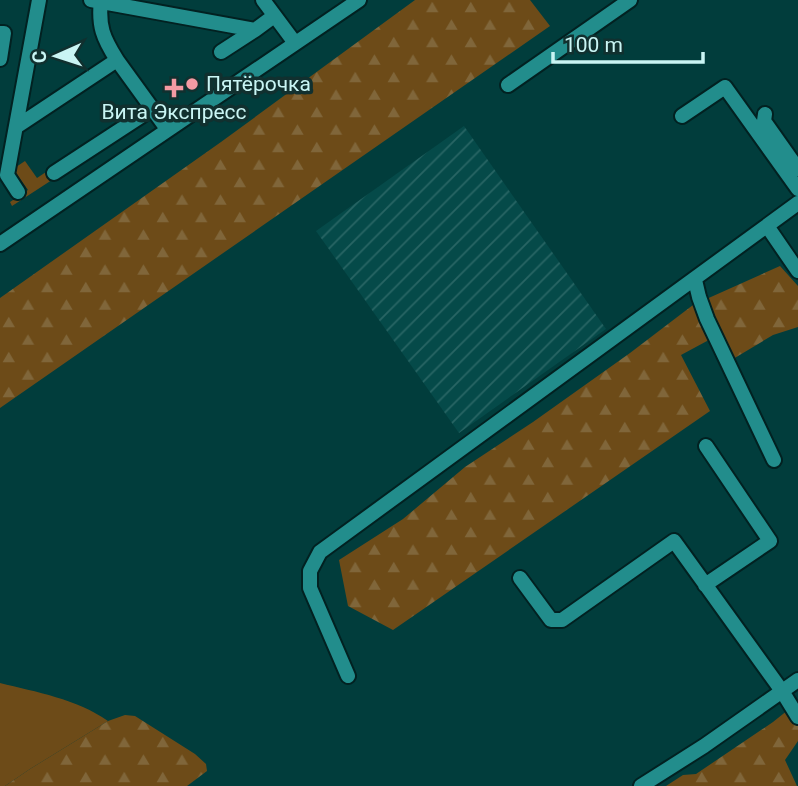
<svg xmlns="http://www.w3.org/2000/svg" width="798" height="786" font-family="Roboto,sans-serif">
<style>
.industrial{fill:url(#industrial-furrows)}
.grass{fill:#6d4b18}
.forest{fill:url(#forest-firs)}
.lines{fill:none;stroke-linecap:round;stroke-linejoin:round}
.minor-casing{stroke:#022121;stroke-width:18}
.minor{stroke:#228d8c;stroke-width:14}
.poi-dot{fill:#f49aa3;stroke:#11302f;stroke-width:2.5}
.labels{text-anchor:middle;stroke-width:7;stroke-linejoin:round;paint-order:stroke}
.poi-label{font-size:21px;fill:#c9f5f4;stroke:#11302f;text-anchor:start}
</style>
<defs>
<pattern id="industrial-furrows" width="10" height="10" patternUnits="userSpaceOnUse" patternTransform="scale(1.75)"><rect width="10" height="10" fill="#054a49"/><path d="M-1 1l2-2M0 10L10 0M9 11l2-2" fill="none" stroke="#286564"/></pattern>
<pattern id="forest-firs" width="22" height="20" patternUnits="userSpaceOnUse" patternTransform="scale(1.75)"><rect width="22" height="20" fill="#6d4b18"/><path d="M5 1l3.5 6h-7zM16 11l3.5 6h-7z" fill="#80663a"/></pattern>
</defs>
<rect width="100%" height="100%" fill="#013d3c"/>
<path class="industrial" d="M 464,126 L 606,329 L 459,433 L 316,231 Z"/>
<path class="grass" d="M 25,161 L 37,178 L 49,170 L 55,178 L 12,206 L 10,202 L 28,190 L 13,169 Z
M 0,683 C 36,692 77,699 108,721 L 30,769 L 5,786 L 0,786 Z"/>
<path class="forest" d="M 415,0 L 530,0 L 550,26 L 0,408 L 0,298 L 221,142 Z
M 780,266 L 798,286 L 798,327 L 773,335 L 733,359 L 720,334 L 681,355 L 710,411 L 393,630 L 348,606 L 339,560 L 403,519 L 465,467 L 533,422 L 630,353 L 693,305 Z
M 798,702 L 798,741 L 785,760 L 797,786 L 666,786 L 683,775 L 696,774 L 773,722 Z
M 125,715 L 135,716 L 195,754 L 206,764 L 207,771 L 187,786 L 5,786 L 30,769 L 108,721 Z"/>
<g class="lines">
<g class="minor-casing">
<path id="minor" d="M 91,0 L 255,30 L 274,16
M 101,0 C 98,26 103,38 117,60
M 263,0 L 295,43
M 0,33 L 4,33 L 0,59
M 221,52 L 255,30
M 508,85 L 630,0
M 765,114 L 764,121 L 798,169
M 682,116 L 725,87 L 798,189
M 16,127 L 117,60 L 167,129
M 54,173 L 152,109
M 18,192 L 7,175 L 39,0
M 767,226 L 798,271
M 0,244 L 359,0
M 695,280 L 699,297 L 707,319 L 774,460
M 520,578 L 551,620 L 562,620 L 674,541 L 782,691 L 798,717
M 705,585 L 770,541 L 706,446
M 348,676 L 310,588 L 310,571 L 320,552 L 798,203
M 641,786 L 704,746 L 798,680"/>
</g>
<use href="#minor" class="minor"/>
</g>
<g class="poi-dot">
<circle cx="192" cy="84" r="7"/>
<path d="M170.5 77.5h7v7h7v7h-7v7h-7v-7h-7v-7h7z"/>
</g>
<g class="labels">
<g class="poi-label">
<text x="206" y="91">Пятёрочка</text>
<text x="174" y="119" text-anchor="middle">Вита Экспресс</text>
</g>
</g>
<g transform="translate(56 56) rotate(267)" stroke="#11302f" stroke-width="5" paint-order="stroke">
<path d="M0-5L12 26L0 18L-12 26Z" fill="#c9f5f4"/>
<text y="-10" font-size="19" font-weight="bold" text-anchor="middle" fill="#c9f5f4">С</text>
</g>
<path d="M553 52v10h150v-10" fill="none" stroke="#c9f5f4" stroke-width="3.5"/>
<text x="564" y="52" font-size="21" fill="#c9f5f4" stroke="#11302f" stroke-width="5" paint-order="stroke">100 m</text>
</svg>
